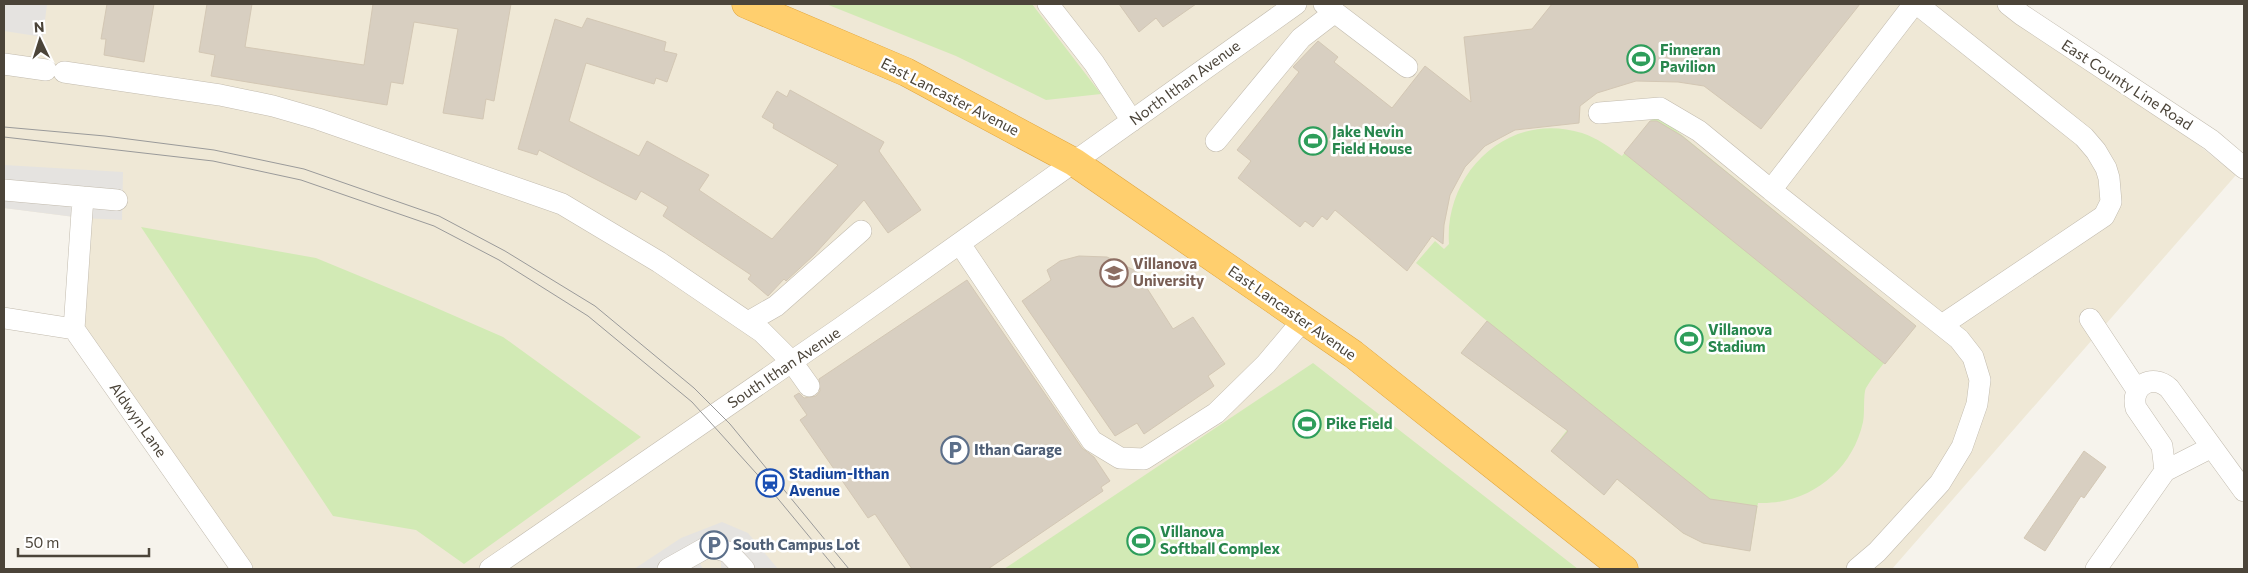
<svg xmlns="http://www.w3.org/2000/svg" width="2248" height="573" font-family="Commissioner,sans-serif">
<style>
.education{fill:#efe8d6}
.green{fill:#d2eab5}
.parking{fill:#e5e3e0}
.building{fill:#d8cfc1;stroke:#d3c7b4}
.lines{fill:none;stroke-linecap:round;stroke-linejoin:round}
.minor-casing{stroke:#c2bbae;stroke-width:22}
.highway-casing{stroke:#e0a43c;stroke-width:29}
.minor{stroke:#fff;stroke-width:21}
.highway{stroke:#ffcf6e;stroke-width:28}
.tram{stroke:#9a9a9a;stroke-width:1}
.labels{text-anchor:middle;stroke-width:5;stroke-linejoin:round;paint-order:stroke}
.leisure-label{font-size:15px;font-weight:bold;fill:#27864d;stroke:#fff;text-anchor:start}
.street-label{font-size:15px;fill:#4b4439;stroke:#fff}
.education-label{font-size:15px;font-weight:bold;fill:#785e54;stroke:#fff;text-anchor:start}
.service-label{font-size:15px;font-weight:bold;fill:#4e5e75;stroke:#fff;text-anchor:start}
.transit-label{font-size:15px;font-weight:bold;fill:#164399;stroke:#fff;text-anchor:start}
</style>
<rect width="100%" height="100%" fill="#f6f3ec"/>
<path class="education" d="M 4,4 L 2025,4 L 2061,35 L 2236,175 L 1892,569 L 242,569 L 74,329 L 82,218 L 4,208 Z"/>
<path class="green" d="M 826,4 L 1032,4 L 1101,94 L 1046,100 L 956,56 Z
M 1656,114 L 1916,326 C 1900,346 1879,366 1866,388 C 1863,394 1865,414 1863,422 C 1852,472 1808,505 1758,503 L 1750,551 L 1703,543 L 1683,533 L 1617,479 L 1604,495 L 1551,451 L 1567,430 L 1461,353 L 1487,321 L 1416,263 L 1435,241 L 1444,249 L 1449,244 C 1444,172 1509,110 1582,133 C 1597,138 1609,147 1622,156 Z
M 141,227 L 316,258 L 425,303 L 503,337 L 641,437 L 464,564 L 416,530 L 333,516 Z
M 1313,363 L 1578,569 L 1004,569 Z"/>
<path class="parking" d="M 4,4 L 47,4 L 43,37 L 4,31 Z
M 4,165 L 123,172 L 122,220 L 83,218 L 4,208 Z
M 722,522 L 748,533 L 778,569 L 721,569 L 721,560 L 711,553 L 698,560 L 703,569 L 634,569 L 681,538 Z"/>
<path class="building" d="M 107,4 L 154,4 L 144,62 L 104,55 L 106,39 L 101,39 Z
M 207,4 L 252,4 L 245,47 L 364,65 L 373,4 L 511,4 L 494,101 L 486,99 L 483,119 L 443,113 L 458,29 L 414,22 L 403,84 L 391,82 L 387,105 L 211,76 L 215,55 L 199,52 Z
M 1119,4 L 1196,4 L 1163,27 L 1156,18 L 1139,32 Z
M 1552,4 L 1860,4 L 1761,129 L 1704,86 L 1678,82 L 1636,81 L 1597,93 L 1580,106 L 1579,123 L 1515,130 L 1485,146 L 1465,167 L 1450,195 L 1444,225 L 1443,244 L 1432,236 L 1407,271 L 1335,210 L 1327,220 L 1322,216 L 1313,227 L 1305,221 L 1300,227 L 1238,178 L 1251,161 L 1237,150 L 1299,72 L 1293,67 L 1318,41 L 1338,57 L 1334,62 L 1392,108 L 1425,66 L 1471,102 L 1464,37 L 1532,29 Z
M 587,18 L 666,42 L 664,51 L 677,54 L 667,82 L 656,78 L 654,84 L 586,63 L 569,121 L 639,156 L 647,141 L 709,175 L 699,190 L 772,239 L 838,165 L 773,128 L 774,124 L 762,117 L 777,91 L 787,97 L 790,90 L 884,142 L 879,151 L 921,210 L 888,233 L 864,200 L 814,255 L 786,281 L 784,279 L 768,296 L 748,279 L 751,275 L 663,216 L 668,207 L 641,191 L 636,200 L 539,150 L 537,155 L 518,149 L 555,19 L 582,28 Z
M 1650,121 L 1657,121 L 1682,136 L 1916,326 L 1885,364 L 1624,153 Z
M 1079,256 L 1107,257 L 1136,271 L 1173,329 L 1193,317 L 1225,364 L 1208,376 L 1214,386 L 1144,434 L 1137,423 L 1115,436 L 1022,301 L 1051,280 L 1047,270 L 1060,261 Z
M 967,280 L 1082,448 L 1094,457 L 1110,481 L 1101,487 L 1103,491 L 988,569 L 912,569 L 875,514 L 868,518 L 800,420 L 807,415 L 794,396 L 799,393 L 804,398 L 816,396 L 820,391 L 819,379 Z
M 1487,321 L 1710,499 L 1757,506 L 1750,551 L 1703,543 L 1683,533 L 1617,479 L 1604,495 L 1551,451 L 1568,431 L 1461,353 Z
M 2084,451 L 2106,467 L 2084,498 L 2081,496 L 2045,551 L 2024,538 Z"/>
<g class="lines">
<g class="minor-casing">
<path id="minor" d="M 1048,4 L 1094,63 L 1132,121
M 1324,4 L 1407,67
M 1917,4 L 2084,137 L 2096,151 L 2106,168 L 2109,178 L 2111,202 L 2104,216 L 1942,325
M 2008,4 L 2022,15 L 2211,140 L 2244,168
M 4,64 L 46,70
M 64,72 L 220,95 L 273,106 L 318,119 L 562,204 L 659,262 L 762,332 L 792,362 L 809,386
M 1599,113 L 1660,108 L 1699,131 L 1771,190
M 1216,141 L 1301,38 L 1335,12
M 4,190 L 83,197 L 74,329
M 83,197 L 117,200
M 960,244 L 1092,441 L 1120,458 L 1144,459 L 1216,413 L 1266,364 L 1303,320
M 4,318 L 74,329 L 242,569
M 2090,319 L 2137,390
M 748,322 L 776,306 L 861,231
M 2165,471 L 2162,446 L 2136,408 C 2130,386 2152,373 2169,388 L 2244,491
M 490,569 L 842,327 L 1296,4
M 668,569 L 709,546 L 728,552 L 744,569
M 1857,569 L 1877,552 L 1940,483 L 1962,447 L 1977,404 L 1980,380 L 1973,357 L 1959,339 L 1771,190 L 1914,4
M 2096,569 L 2165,471 L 2212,447"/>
</g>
<g class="highway-casing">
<path id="highway" d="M 746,4 L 906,72 L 1074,162 L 1353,354 L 1624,569"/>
</g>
<use href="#minor" class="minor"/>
<use href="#highway" class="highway"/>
<path class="tram" d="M 4,127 L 105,136 L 214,150 L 304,169 L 439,216 L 505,251 L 595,306 L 694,388 L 730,424 L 849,569
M 4,137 L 213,161 L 301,180 L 434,226 L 499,260 L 588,316 L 692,402 L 765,483 L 836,569"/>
</g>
<defs>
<g id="stadium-ring" transform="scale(1.4375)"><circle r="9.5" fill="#fff" stroke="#2e9e5b" stroke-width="1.5"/><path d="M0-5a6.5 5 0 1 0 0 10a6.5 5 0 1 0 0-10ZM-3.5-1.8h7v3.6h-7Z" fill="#2e9e5b"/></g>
<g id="university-ring" transform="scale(1.4375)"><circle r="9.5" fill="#fff" stroke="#8d6e63" stroke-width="1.5"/><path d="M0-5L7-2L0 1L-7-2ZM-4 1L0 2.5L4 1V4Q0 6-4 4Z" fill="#8d6e63"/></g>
<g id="parking-ring" transform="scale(1.4375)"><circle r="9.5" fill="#fff" stroke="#5c6f8a" stroke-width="1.5"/><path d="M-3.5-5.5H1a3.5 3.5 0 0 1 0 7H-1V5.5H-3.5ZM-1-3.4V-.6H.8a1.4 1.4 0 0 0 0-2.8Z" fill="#5c6f8a"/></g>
<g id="station-ring" transform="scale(1.4375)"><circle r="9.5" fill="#fff" stroke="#1a4fb4" stroke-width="1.5"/><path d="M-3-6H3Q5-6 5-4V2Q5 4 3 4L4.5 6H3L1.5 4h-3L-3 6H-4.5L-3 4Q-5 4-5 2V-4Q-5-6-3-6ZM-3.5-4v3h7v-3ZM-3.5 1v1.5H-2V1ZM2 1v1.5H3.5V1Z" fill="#1a4fb4"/></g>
</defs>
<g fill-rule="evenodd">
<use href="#stadium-ring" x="1641" y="59"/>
<use href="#stadium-ring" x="1313" y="141"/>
<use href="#university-ring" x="1114" y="273"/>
<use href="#stadium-ring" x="1689" y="339"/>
<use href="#stadium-ring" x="1307" y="424"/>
<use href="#parking-ring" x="955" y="450"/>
<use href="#station-ring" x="770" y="483"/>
<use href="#stadium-ring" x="1141" y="541"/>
<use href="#parking-ring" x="714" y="545"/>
</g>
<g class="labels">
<g class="leisure-label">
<text x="1660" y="55">Finneran<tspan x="1660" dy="17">Pavilion</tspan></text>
<text x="1332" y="137">Jake Nevin<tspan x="1332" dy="17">Field House</tspan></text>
<text x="1708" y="335">Villanova<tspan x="1708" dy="17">Stadium</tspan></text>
<text x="1326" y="429">Pike Field</text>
<text x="1160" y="537">Villanova<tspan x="1160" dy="17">Softball Complex</tspan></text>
</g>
<g class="street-label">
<text transform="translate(1185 83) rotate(-36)" y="5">North Ithan Avenue</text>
<text transform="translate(2127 85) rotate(33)" y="5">East County Line Road</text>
<text transform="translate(950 97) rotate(27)" y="5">East Lancaster Avenue</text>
<text transform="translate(1292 313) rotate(35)" y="5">East Lancaster Avenue</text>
<text transform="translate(784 368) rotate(-34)" y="5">South Ithan Avenue</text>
<text transform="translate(138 420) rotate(55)" y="5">Aldwyn Lane</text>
</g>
<g class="education-label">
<text x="1133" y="269">Villanova<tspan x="1133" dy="17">University</tspan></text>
</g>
<g class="service-label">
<text x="974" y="455">Ithan Garage</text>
<text x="733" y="550">South Campus Lot</text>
</g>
<g class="transit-label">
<text x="789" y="479">Stadium-Ithan<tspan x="789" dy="17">Avenue</tspan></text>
</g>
</g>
<rect width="2248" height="573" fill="none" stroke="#4b4439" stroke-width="10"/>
<g transform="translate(40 40) rotate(356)" stroke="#ffffff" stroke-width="4" paint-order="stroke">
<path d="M0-4L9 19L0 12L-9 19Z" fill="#4b4439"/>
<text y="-8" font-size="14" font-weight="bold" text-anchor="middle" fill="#4b4439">N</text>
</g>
<path d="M18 548v8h131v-8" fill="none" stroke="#4b4439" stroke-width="2.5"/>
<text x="25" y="548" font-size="15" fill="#4b4439" stroke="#ffffff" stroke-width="4" paint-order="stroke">50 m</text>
</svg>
